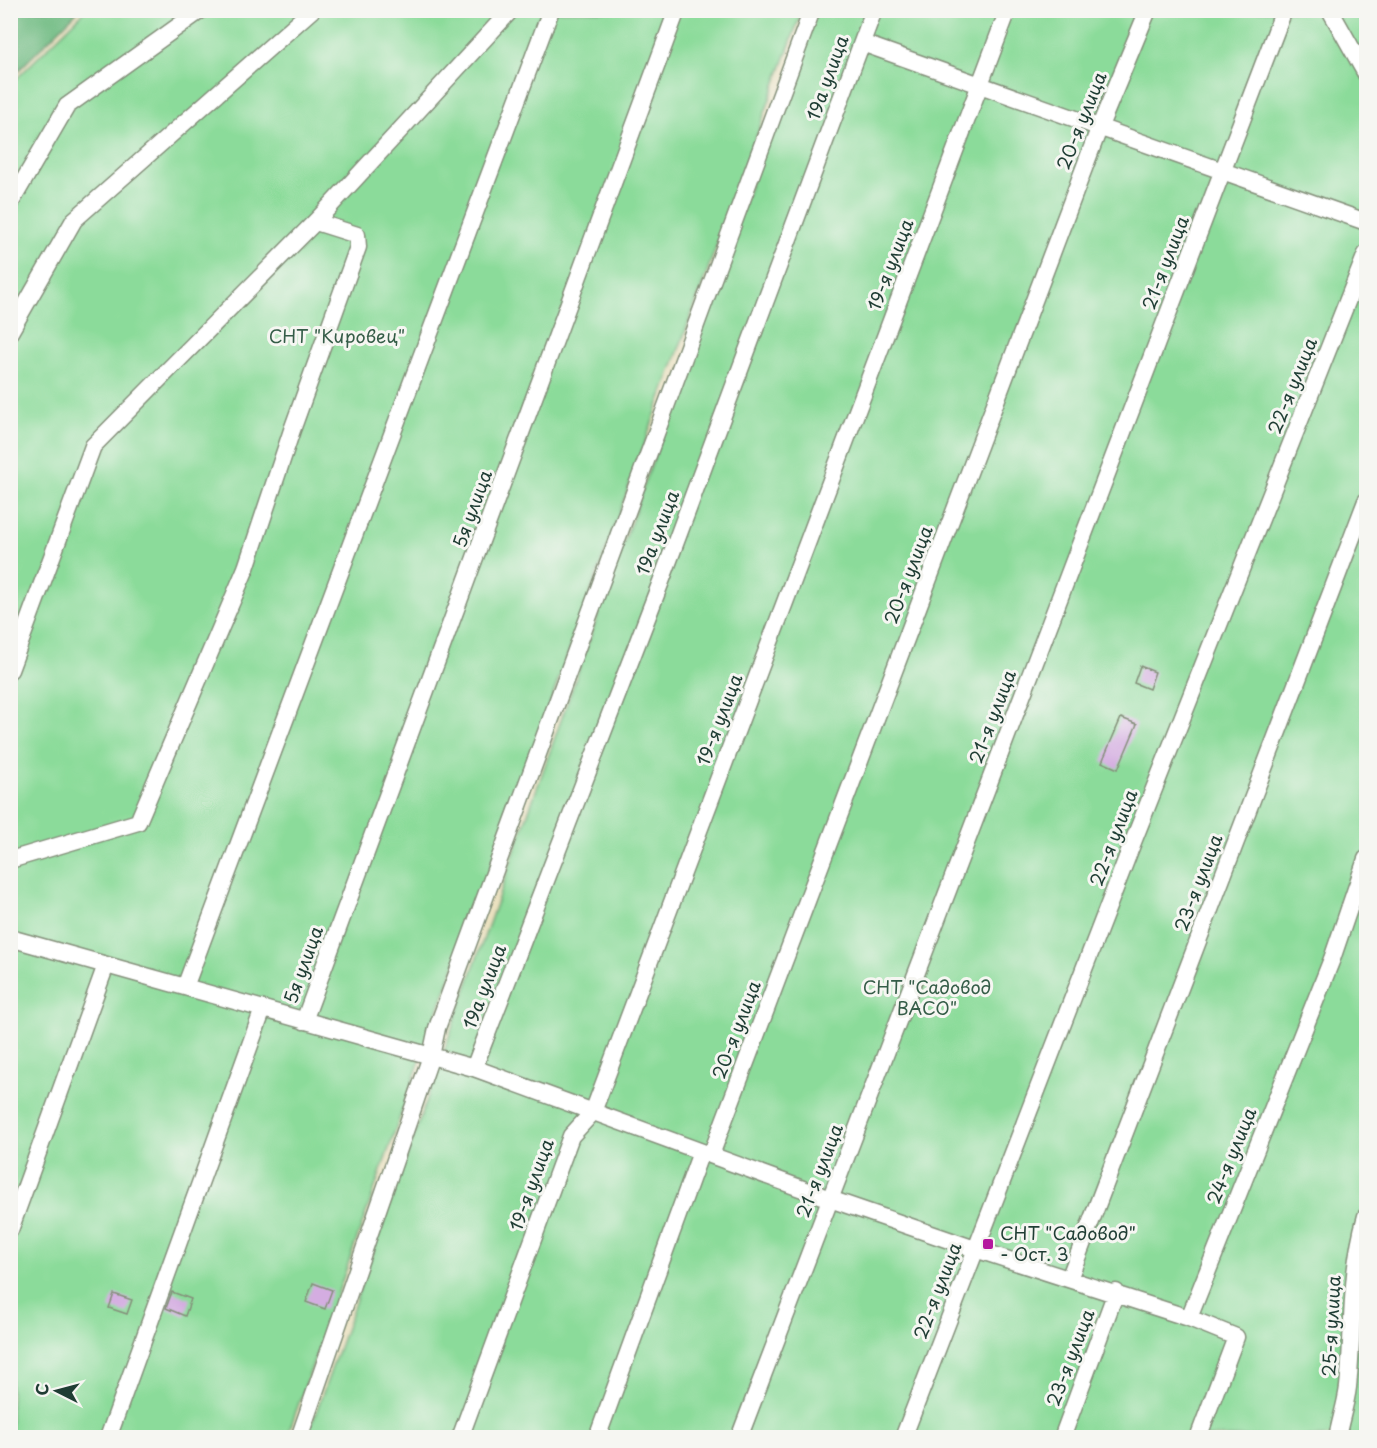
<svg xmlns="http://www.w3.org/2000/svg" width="1377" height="1448" font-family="'Playpen Sans',sans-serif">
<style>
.green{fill:#8bdb9a;stroke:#558c67;stroke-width:1.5}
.forest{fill:#70bb82;stroke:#487c5b;stroke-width:1.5}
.building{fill:#d4ade1}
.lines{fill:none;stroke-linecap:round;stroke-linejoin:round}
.minor-casing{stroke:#848f7a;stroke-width:19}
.minor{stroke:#fff;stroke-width:16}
.poi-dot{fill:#b5179e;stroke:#f6f6f2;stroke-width:2}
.labels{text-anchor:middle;stroke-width:6;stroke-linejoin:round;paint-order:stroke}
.street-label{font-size:18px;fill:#1f3d34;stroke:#f6f6f2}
.park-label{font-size:18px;fill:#355d48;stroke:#f6f6f2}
.poi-label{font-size:18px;fill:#1f3d34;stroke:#f6f6f2;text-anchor:start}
</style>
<rect width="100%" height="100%" fill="#f6f6f2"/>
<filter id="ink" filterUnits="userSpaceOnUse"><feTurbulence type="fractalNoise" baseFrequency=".0167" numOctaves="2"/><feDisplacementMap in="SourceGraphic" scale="12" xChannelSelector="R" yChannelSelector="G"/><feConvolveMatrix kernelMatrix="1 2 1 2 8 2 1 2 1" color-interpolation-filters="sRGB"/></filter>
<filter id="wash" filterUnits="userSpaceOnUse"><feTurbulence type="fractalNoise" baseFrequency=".008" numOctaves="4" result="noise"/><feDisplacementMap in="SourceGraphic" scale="24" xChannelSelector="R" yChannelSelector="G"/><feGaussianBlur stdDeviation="1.35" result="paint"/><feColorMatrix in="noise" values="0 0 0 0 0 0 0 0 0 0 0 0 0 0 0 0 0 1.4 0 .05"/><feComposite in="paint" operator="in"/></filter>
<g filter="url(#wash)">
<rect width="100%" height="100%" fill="#eae1c0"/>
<path class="green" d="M 85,11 L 802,11 L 424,1049 L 287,1437 L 11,1437 L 10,85 Z
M 812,11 L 1366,11 L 1366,1437 L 307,1438 Z"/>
<path class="forest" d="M 11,10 L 78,10 L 78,11 L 11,78 Z"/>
<g id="blocks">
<path class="building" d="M 1140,666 L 1155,672 L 1149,689 L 1134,683 Z
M 1121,718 L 1137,724 L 1118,769 L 1102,762 Z
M 313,1283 L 332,1290 L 325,1309 L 306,1302 Z
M 172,1292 L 191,1299 L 185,1316 L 166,1308 Z
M 114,1294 L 132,1300 L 127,1314 L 109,1308 Z"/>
</g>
</g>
<g filter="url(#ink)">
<use href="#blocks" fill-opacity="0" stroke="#848f7a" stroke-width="1.5"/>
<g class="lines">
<g class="minor-casing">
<path id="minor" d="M 1330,10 L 1366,74
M 862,43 L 1366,222
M 10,204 L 67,106 L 201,10
M 10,332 L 74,220 L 312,10
M 10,670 L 93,446 L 318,219 L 511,10
M 10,860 L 138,822 L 246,568 L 292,430 L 358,247 L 357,235 L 316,222
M 10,938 L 474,1068 L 830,1199 L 975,1249 L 1189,1318
M 185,987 L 551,10
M 304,1021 L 677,10
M 474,1068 L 662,579 L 874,10
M 711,1155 L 1100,126 L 1148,10
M 10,1230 L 106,965
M 1069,1279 L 1366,501
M 108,1438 L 263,1009
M 299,1438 L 431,1056 L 437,1028 L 812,10
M 460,1438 L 571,1136 L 593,1112 L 1008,10
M 597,1438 L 701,1152
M 739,1438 L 1284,10
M 903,1438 L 1133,842 L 1366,254
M 1062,1438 L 1116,1292
M 1198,1438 L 1236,1337 L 1189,1318 L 1332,959 L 1366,859
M 1337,1438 C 1340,1421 1346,1404 1348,1387 C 1354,1328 1349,1275 1366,1216"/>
</g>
<use href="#minor" class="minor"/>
</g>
</g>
<rect class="poi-dot" x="982" y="1238" width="12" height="12" rx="3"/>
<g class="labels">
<g class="street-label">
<text transform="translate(828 78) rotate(-70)" y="6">19а улица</text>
<text transform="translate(1082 121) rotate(-68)" y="6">20-я улица</text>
<text transform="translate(1166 263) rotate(-69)" y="6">21-я улица</text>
<text transform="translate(891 265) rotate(-69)" y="6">19-я улица</text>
<text transform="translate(1293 386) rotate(-68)" y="6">22-я улица</text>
<text transform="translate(473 509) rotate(-70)" y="6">5я улица</text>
<text transform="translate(658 533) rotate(-69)" y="6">19а улица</text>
<text transform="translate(909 575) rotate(-69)" y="6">20-я улица</text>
<text transform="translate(993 717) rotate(-69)" y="6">21-я улица</text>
<text transform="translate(720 720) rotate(-69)" y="6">19-я улица</text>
<text transform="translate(1114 838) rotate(-69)" y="6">22-я улица</text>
<text transform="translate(1199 883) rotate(-69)" y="6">23-я улица</text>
<text transform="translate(304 965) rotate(-70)" y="6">5я улица</text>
<text transform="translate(485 987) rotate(-69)" y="6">19а улица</text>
<text transform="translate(737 1030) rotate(-69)" y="6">20-я улица</text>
<text transform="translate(1232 1156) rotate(-68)" y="6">24-я улица</text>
<text transform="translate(820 1171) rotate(-69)" y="6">21-я улица</text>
<text transform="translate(532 1185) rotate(-70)" y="6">19-я улица</text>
<text transform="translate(938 1291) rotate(-69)" y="6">22-я улица</text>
<text transform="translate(1332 1326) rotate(-87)" y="6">25-я улица</text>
<text transform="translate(1071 1358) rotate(-69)" y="6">23-я улица</text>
</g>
<g class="park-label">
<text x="337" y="343">СНТ "Кировец"</text>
<text x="927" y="994">СНТ "Садовод<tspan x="927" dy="21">ВАСО"</tspan></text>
</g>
<g class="poi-label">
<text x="1000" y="1240">СНТ "Садовод"<tspan x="1000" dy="21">- Ост. 3</tspan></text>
</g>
</g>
<rect width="1377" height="1448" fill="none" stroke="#f6f6f2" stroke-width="36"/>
<g transform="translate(57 1391) rotate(276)" stroke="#f6f6f2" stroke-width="4.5" paint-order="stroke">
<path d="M0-4.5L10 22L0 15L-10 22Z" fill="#1f3d34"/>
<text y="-9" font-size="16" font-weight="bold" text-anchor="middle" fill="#1f3d34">С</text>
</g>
</svg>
